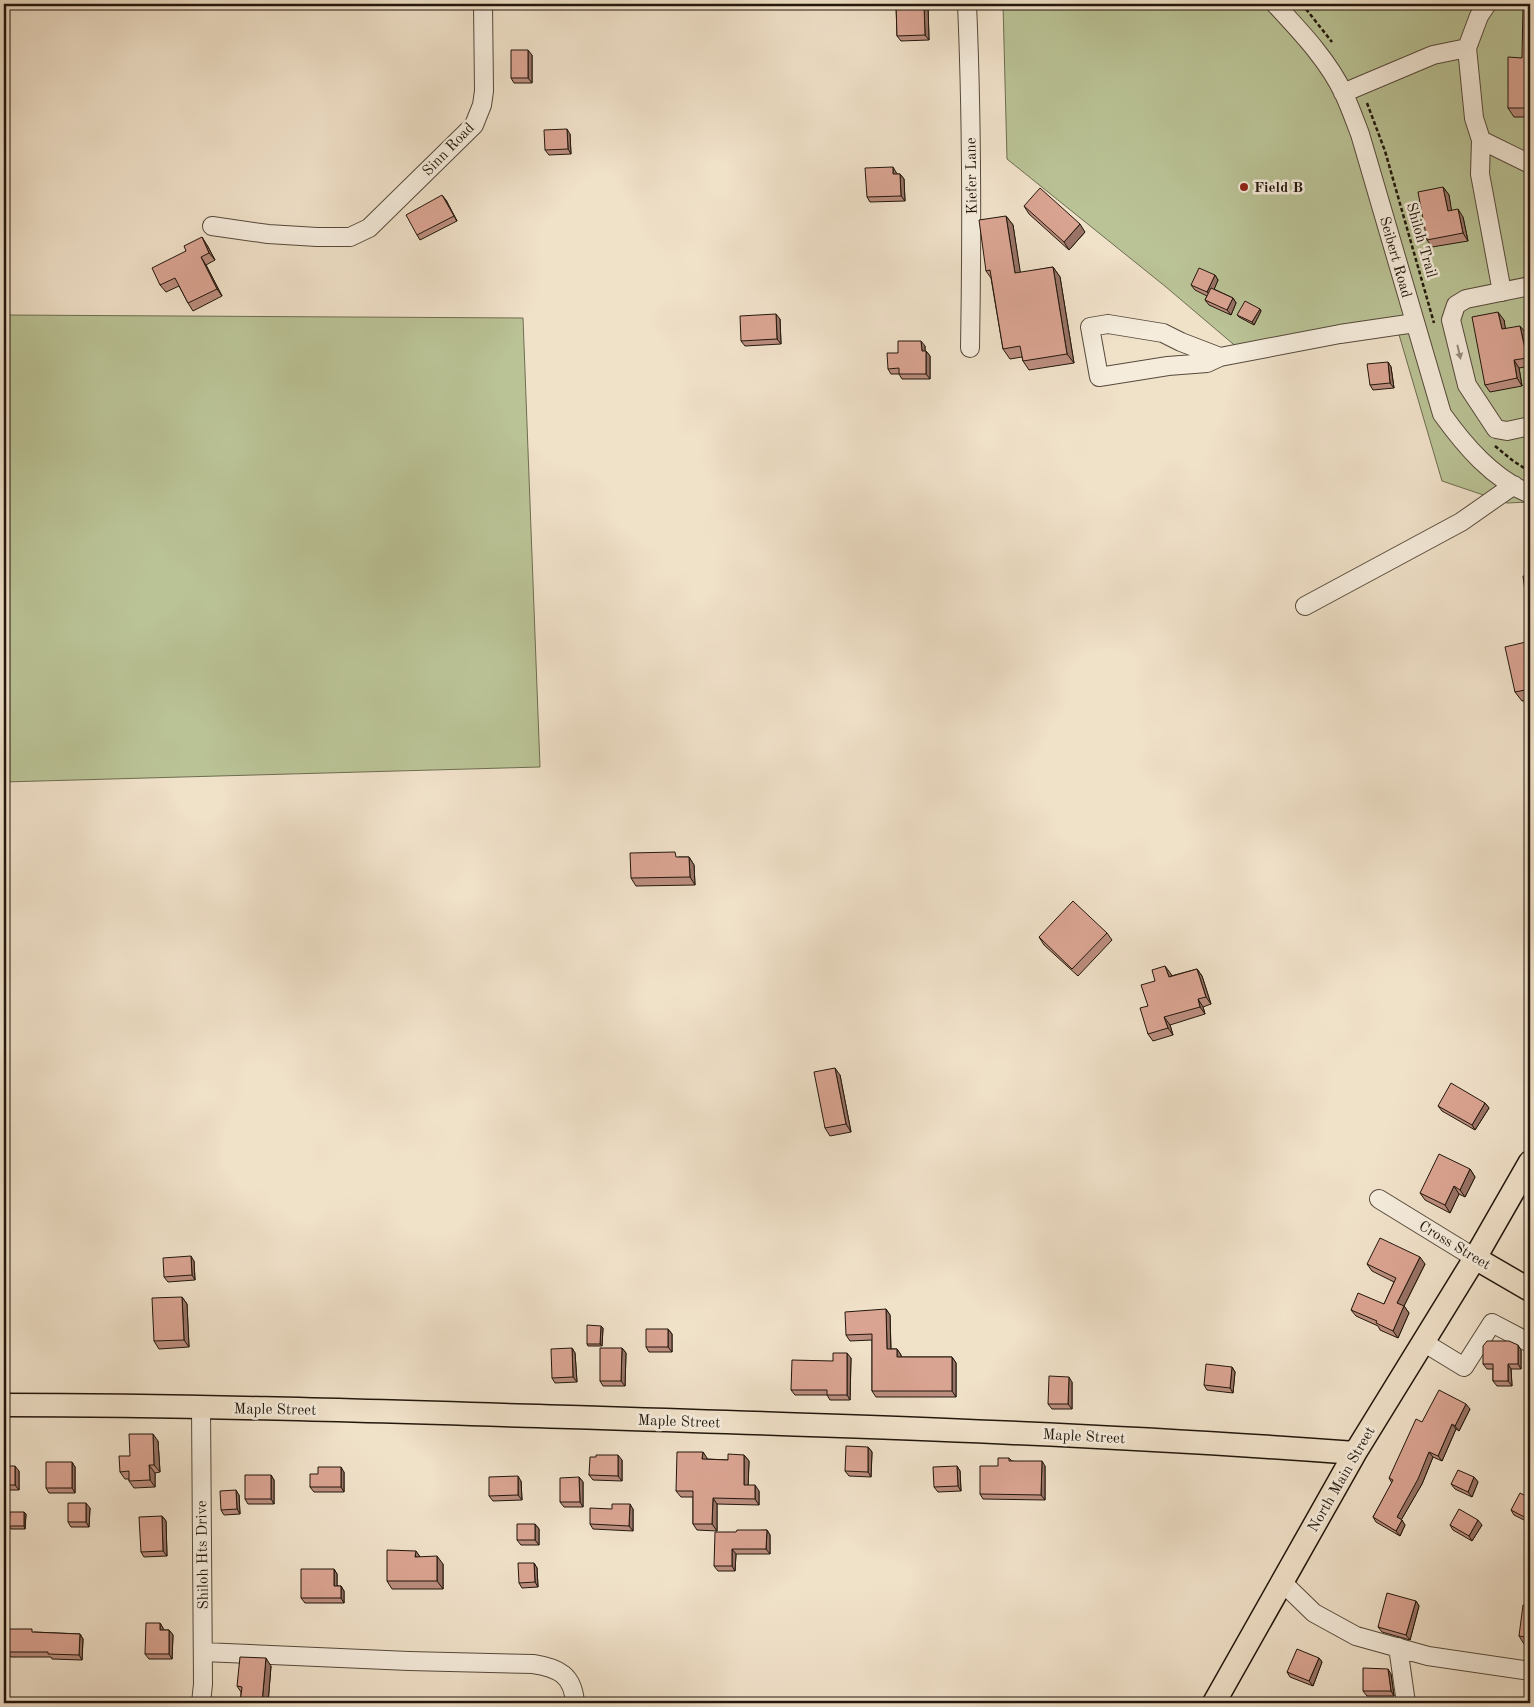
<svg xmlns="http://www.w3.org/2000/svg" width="1534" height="1707" font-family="'Old Standard TT',serif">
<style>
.green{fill:#bac396;stroke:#6e6d51}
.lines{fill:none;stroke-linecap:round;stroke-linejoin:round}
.minor-casing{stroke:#564a3b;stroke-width:20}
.major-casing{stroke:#22170c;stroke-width:25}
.path{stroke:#22170c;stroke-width:2.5;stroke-dasharray:4 2.5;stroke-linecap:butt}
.minor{stroke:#f5ecdc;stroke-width:18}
.major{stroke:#f0e1c9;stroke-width:22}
.wall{fill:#bb8d7e;stroke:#22170c}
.shaded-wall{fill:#997366;stroke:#22170c}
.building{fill:#daa492;stroke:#22170c}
.oneway{fill:#968c7e}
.poi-dot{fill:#8f2418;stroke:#f5ecdc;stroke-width:2}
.labels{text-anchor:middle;stroke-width:5;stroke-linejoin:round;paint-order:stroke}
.street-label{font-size:15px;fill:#22170c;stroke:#f5ecdc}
.poi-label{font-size:15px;font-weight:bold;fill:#22170c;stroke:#f5ecdc;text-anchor:start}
</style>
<rect width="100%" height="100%" fill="#f0e1c9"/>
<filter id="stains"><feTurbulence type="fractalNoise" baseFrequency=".004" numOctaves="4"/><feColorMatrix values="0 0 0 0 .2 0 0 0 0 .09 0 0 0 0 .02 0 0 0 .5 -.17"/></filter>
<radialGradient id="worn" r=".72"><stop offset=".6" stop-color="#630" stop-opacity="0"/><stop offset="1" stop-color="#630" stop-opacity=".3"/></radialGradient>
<path class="green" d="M 1003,4 L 1530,4 L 1530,502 L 1507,503 L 1442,481 L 1395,321 L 1239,349 L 1166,287 L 1007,159 Z
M 4,315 L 523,318 L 540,767 L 4,782 Z"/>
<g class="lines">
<g class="minor-casing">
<path id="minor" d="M 967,4 C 972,118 972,233 970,348
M 1275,4 C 1300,31 1328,60 1344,94 C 1350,107 1355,121 1360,134 L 1442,414 C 1465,446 1492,478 1530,494
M 1487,4 L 1479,16 L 1467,48 L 1474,118 L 1481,140 L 1530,164
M 1343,93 L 1433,55 L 1467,48
M 1481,140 L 1480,174 L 1502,292
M 212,226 L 268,234 L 317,237 L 350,237 L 369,228 L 474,125 L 482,105 L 484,91 L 483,4
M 1530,286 L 1466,299 L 1456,305 L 1451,320 L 1467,385 L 1496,429 L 1507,431 L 1530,426
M 1220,357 L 1181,342 L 1163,333 L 1108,324 L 1090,327 L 1099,377 L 1168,366 L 1207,363 L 1220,357 L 1340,334 L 1415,323
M 1305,606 L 1461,522 L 1514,485
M 1379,1199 L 1475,1258
M 1423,1342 L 1464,1367 L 1492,1323 L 1530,1343
M 201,1407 L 203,1684 L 201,1703
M 1282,1582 L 1314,1613 L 1356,1636 L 1428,1656 L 1530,1671
M 1398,1647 L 1406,1703
M 203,1652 L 409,1661 L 533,1664 C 559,1668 573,1675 575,1703"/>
</g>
<g class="major-casing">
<path id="major" d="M 1475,1258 L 1530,1290
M 4,1405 C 203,1405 402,1412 601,1418 C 853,1426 1104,1434 1355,1453
M 1214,1703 L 1355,1453 L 1475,1258 L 1530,1162"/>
</g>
<path class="path" d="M 1302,4 L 1332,42
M 1367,103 L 1385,151 L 1434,323
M 1495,446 L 1512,460 L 1530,472"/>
<use href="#minor" class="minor"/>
<use href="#major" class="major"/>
</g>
<path class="wall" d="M 896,4 L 926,4 L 928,6 L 929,40 L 901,41 L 897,36 Z
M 1530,6 L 1530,117 L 1514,117 L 1508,108 L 1522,58 Z
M 532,55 L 532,83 L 514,83 L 511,78 Z
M 570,134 L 571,154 L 549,155 L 545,150 Z
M 896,172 L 896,174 L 900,174 L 904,179 L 905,201 L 870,202 L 867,197 Z
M 1443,187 L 1449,195 L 1451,211 L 1463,217 L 1468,241 L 1432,247 L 1427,240 Z
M 446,200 L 457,221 L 420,240 L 417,235 Z
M 1024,206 L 1085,232 L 1069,250 L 1029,214 Z
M 1006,216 L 1013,225 L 1020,273 L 1053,267 L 1060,277 L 1074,363 L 1029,370 L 1023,361 L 1022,357 L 1010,359 L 1003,349 L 991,278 L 986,271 Z
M 207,245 L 215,260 L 206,265 L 222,296 L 193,311 L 188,303 L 179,286 L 166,292 L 160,285 Z
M 1215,275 L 1218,280 L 1214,289 L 1233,298 L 1236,303 L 1231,315 L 1209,305 L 1205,300 L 1207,296 L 1195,290 L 1191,285 Z
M 1260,309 L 1261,311 L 1254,325 L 1239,317 L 1237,315 Z
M 780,319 L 781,344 L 745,346 L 741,341 Z
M 1504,320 L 1505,329 L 1526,333 L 1530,357 L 1530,366 L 1519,368 L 1522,386 L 1490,392 L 1485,385 Z
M 925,346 L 925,351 L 926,351 L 930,356 L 930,379 L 902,379 L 899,374 L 891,374 L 888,369 L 898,353 Z
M 1388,362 L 1391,367 L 1394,388 L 1373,390 L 1370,385 Z
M 1530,575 L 1530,603 L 1526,598 Z
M 1530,641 L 1530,700 L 1522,701 L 1515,692 Z
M 679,857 L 689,857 L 694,865 L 695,885 L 636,886 L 631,878 Z
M 1107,933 L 1112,940 L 1078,976 L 1044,945 L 1039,937 Z
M 1197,969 L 1202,976 L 1211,1004 L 1203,1007 L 1205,1014 L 1170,1025 L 1173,1035 L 1153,1041 L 1148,1034 L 1148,1006 L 1155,981 L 1171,974 L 1171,976 Z
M 840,1075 L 851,1132 L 830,1136 L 825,1128 Z
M 1485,1103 L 1489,1108 L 1475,1130 L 1442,1111 L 1438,1106 Z
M 1470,1169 L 1475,1177 L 1465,1197 L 1459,1194 L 1450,1213 L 1425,1200 L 1420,1193 Z
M 194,1261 L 195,1280 L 168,1282 L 164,1277 Z
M 1367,1264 L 1425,1264 L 1404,1306 L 1409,1313 L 1398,1338 L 1380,1330 L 1378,1326 L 1356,1316 L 1351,1310 L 1384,1304 L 1394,1282 L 1372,1271 Z
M 182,1297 L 187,1304 L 189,1347 L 159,1349 L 154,1341 Z
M 886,1309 L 890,1315 L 891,1349 L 897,1349 L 901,1355 L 901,1357 L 952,1357 L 956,1363 L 956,1397 L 876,1397 L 872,1391 L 872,1340 L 850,1341 L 846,1335 Z
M 601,1326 L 603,1328 L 602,1346 L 588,1346 L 587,1344 Z
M 668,1329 L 672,1334 L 672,1352 L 649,1352 L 646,1347 Z
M 572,1348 L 575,1353 L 577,1382 L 555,1383 L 552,1378 Z
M 622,1348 L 626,1353 L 625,1386 L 603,1386 L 600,1381 Z
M 1521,1350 L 1521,1369 L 1511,1369 L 1512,1386 L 1497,1386 L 1493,1381 L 1493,1369 L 1487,1369 L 1483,1364 Z
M 851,1358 L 850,1400 L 830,1400 L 827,1395 L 795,1395 L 791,1390 L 833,1361 Z
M 1232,1367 L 1235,1372 L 1233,1393 L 1207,1390 L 1204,1385 Z
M 1072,1382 L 1072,1409 L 1052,1409 L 1048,1404 Z
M 1470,1409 L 1459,1431 L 1456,1429 L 1442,1461 L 1433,1457 L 1422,1484 L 1401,1520 L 1405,1525 L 1400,1536 L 1376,1522 L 1373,1517 L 1392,1483 L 1389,1478 Z
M 158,1441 L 160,1472 L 155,1473 L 155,1487 L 134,1488 L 129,1481 L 129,1479 L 125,1479 L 120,1472 L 130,1456 Z
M 868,1447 L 872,1452 L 871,1477 L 849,1476 L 845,1471 Z
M 1530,1449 L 1530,1476 L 1525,1469 L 1528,1461 L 1527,1458 Z
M 703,1452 L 707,1459 L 728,1460 L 744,1455 L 749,1461 L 748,1485 L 759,1491 L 759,1505 L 717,1504 L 717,1531 L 697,1530 L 693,1524 L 693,1497 L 681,1497 L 676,1491 Z
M 596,1457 L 622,1460 L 622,1481 L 593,1480 L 589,1475 Z
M 1009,1458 L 1012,1461 L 1045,1466 L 1045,1500 L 983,1499 L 980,1494 L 998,1466 Z
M 72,1462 L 75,1467 L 75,1493 L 49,1493 L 46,1488 Z
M 4,1466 L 19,1471 L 19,1490 L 4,1490 Z
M 957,1466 L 960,1471 L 961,1491 L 938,1492 L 934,1487 Z
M 344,1472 L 344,1492 L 314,1492 L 310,1487 L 318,1474 Z
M 271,1475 L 274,1480 L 274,1504 L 248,1504 L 245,1499 Z
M 579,1477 L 583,1482 L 583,1507 L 564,1507 L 560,1502 Z
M 1474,1477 L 1478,1482 L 1472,1497 L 1455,1489 L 1451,1484 Z
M 521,1481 L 522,1500 L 493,1501 L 489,1496 Z
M 239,1495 L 240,1514 L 224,1515 L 221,1510 Z
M 1530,1498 L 1530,1523 L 1514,1515 L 1511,1510 Z
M 90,1508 L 89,1527 L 71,1527 L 68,1522 Z
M 633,1509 L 633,1531 L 593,1529 L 590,1524 Z
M 24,1512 L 26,1514 L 25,1529 L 11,1529 L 9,1526 Z
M 162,1516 L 166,1521 L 167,1556 L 144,1557 L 141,1552 Z
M 535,1524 L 539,1529 L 539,1545 L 521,1545 L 517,1540 Z
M 1450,1525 L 1482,1525 L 1472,1541 L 1453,1530 Z
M 767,1530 L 770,1535 L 770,1554 L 736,1554 L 735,1571 L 718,1571 L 714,1566 L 736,1532 Z
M 534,1563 L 537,1568 L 538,1587 L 522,1588 L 519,1583 Z
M 443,1564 L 443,1589 L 392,1589 L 387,1581 Z
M 334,1569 L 337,1574 L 337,1586 L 341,1586 L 344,1591 L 344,1603 L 305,1603 L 301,1598 Z
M 1416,1601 L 1419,1606 L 1410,1640 L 1382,1632 L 1378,1627 Z
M 1530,1606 L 1530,1644 L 1524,1644 L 1519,1636 Z
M 160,1623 L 163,1628 L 163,1630 L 169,1630 L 173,1635 L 172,1659 L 149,1659 L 145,1654 Z
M 34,1632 L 80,1634 L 83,1639 L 82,1660 L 52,1659 L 51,1657 L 11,1657 L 7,1652 Z
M 1319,1658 L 1322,1662 L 1313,1686 L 1290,1677 L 1287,1672 Z
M 271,1666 L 268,1703 L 241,1703 L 241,1692 L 237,1686 Z
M 1391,1674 L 1394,1696 L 1367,1696 L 1363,1691 Z"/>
<path class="shaded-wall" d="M 924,4 L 926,4 L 928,6 L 929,40 L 925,35 Z
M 528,50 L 532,55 L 532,83 L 528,78 Z
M 567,129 L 570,134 L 571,154 L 568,149 Z
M 893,167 L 896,172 L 897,179 L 893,174 Z
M 900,174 L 904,179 L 905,201 L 901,196 Z
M 1443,187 L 1449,195 L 1453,219 L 1448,211 Z
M 442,195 L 446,200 L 457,221 L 454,216 Z
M 1458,209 L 1463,217 L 1468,241 L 1463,233 Z
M 1006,216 L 1013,225 L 1022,283 L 1015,273 Z
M 1080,224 L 1085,232 L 1069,250 L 1064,242 Z
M 202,237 L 207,245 L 215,260 L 209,253 Z
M 201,257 L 206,265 L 222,296 L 217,289 Z
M 1053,267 L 1060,277 L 1074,363 L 1067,354 Z
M 1215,275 L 1218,280 L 1211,297 L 1207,292 Z
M 1233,298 L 1236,303 L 1231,315 L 1227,310 Z
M 1260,309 L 1261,311 L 1254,325 L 1252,322 Z
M 1498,312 L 1504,320 L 1507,337 L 1502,329 Z
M 776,314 L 780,319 L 781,344 L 777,339 Z
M 1520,326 L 1526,333 L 1530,357 L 1530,363 L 1527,358 Z
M 921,341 L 925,346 L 925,356 L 922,351 Z
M 926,351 L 930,356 L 930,379 L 926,374 Z
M 1514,360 L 1519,368 L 1522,386 L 1517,378 Z
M 1388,362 L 1391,367 L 1394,388 L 1390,383 Z
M 689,857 L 694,865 L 695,885 L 690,877 Z
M 1165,966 L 1171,974 L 1174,984 L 1169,977 Z
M 1197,969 L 1202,976 L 1211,1004 L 1206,997 Z
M 1198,999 L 1203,1007 L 1205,1014 L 1200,1007 Z
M 1164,1017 L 1170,1025 L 1173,1035 L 1168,1028 Z
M 835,1068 L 840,1075 L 851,1132 L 846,1124 Z
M 1485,1103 L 1489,1108 L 1475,1130 L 1472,1125 Z
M 1470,1169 L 1475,1177 L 1465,1197 L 1460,1190 Z
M 1454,1186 L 1459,1194 L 1450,1213 L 1445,1205 Z
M 191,1256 L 194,1261 L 195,1280 L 192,1275 Z
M 1420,1257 L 1425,1264 L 1402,1310 L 1397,1303 Z
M 182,1297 L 187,1304 L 189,1347 L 184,1340 Z
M 1404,1306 L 1409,1313 L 1398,1338 L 1393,1331 Z
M 886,1309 L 890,1315 L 891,1355 L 887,1349 Z
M 601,1326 L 603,1328 L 602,1346 L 600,1344 Z
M 668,1329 L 672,1334 L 672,1352 L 668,1347 Z
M 1518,1345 L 1521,1350 L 1521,1369 L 1518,1364 Z
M 572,1348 L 575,1353 L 577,1382 L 573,1377 Z
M 622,1348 L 626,1353 L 625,1386 L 621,1381 Z
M 897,1349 L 901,1355 L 901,1363 L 897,1357 Z
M 847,1353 L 851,1358 L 850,1400 L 847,1395 Z
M 952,1357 L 956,1363 L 956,1397 L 952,1391 Z
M 1508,1364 L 1511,1369 L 1512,1386 L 1508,1381 Z
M 1232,1367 L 1235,1372 L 1233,1393 L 1230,1388 Z
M 1069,1377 L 1072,1382 L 1072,1409 L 1068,1404 Z
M 1466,1404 L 1470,1409 L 1459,1431 L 1455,1426 Z
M 1452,1424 L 1456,1429 L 1442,1461 L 1438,1456 Z
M 153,1434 L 158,1441 L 160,1472 L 154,1465 Z
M 868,1447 L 872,1452 L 871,1477 L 868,1472 Z
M 703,1452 L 707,1458 L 707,1465 L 702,1459 Z
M 1429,1452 L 1433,1457 L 1422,1484 L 1400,1522 L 1397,1517 Z
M 618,1455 L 622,1460 L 622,1481 L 618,1476 Z
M 744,1455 L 749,1461 L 748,1491 L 744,1485 Z
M 1042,1461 L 1045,1466 L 1045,1500 L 1041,1495 Z
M 72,1462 L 75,1467 L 75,1493 L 72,1488 Z
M 149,1465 L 155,1473 L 155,1487 L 150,1480 Z
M 15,1466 L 19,1471 L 19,1490 L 15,1485 Z
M 957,1466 L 960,1471 L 961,1491 L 958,1486 Z
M 341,1467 L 344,1472 L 344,1492 L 341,1487 Z
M 271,1475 L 274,1480 L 274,1504 L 271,1499 Z
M 518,1476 L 521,1481 L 522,1500 L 518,1495 Z
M 579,1477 L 583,1482 L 583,1507 L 580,1502 Z
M 1474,1477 L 1478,1482 L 1472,1497 L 1468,1492 Z
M 755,1485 L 759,1491 L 759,1505 L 755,1499 Z
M 236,1490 L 239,1495 L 240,1514 L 237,1509 Z
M 713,1498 L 717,1504 L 717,1531 L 712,1524 Z
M 86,1503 L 90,1508 L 89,1527 L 86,1522 Z
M 630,1504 L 633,1509 L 633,1531 L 629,1526 Z
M 24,1512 L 26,1514 L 25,1529 L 24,1526 Z
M 162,1516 L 166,1521 L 167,1556 L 163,1551 Z
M 1402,1520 L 1405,1525 L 1400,1536 L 1396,1531 Z
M 1478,1520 L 1482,1525 L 1472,1541 L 1469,1536 Z
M 535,1524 L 539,1529 L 539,1545 L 535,1540 Z
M 767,1530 L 770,1535 L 770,1554 L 766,1549 Z
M 732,1549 L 736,1554 L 735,1571 L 732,1566 Z
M 416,1551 L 421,1558 L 415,1557 Z
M 437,1556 L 443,1564 L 443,1589 L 437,1581 Z
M 534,1563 L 537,1568 L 538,1587 L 535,1582 Z
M 334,1569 L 337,1574 L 337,1591 L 334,1586 Z
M 341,1586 L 344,1591 L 344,1603 L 341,1598 Z
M 1416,1601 L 1419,1606 L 1410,1640 L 1406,1635 Z
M 160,1623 L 163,1628 L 163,1635 L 160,1630 Z
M 169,1630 L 173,1635 L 172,1659 L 169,1654 Z
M 80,1634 L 83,1639 L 82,1660 L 79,1655 Z
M 266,1658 L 271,1666 L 268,1703 L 262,1703 Z
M 1319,1658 L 1322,1662 L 1313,1686 L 1309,1681 Z
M 1388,1669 L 1391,1674 L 1394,1696 L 1391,1691 Z"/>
<path class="building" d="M 896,4 L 924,4 L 925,35 L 897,36 Z
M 1523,6 L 1530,6 L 1530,108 L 1508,108 L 1508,57 L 1522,58 Z
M 511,50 L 528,50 L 528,78 L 511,78 Z
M 567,129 L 568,149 L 545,150 L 544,130 Z
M 893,167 L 893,174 L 900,174 L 901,196 L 867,197 L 865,168 Z
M 1443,187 L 1448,211 L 1458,209 L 1463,233 L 1427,240 L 1418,192 Z
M 1040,188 L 1080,224 L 1064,242 L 1024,206 Z
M 442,195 L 454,216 L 417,235 L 406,215 Z
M 1006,216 L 1015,273 L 1053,267 L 1067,354 L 1023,361 L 1020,346 L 1003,349 L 990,270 L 986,271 L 979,220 Z
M 202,237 L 209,253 L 201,257 L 217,289 L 188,303 L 175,278 L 160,285 L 152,268 L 186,251 L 184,246 Z
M 1199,268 L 1215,275 L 1207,292 L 1191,285 Z
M 1211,288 L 1233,298 L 1227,310 L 1205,300 Z
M 1245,301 L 1260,309 L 1252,322 L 1237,315 Z
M 1498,312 L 1502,329 L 1520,326 L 1527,358 L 1514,360 L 1517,378 L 1485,385 L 1472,317 Z
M 776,314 L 777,339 L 741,341 L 740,316 Z
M 898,341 L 921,341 L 922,351 L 926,351 L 926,374 L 899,374 L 899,368 L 888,369 L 887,353 L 898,353 Z
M 1388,362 L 1390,383 L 1370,385 L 1367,364 Z
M 1530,575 L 1530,597 L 1526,598 L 1523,576 Z
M 1530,641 L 1530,689 L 1515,692 L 1505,647 Z
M 675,852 L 676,857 L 689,857 L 690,877 L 631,878 L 630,853 Z
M 1073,901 L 1107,933 L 1072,969 L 1039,937 Z
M 1165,966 L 1169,977 L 1197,969 L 1206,997 L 1198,999 L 1200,1007 L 1164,1017 L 1168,1028 L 1148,1034 L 1140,1008 L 1148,1006 L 1141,985 L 1155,981 L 1152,970 Z
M 835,1068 L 846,1124 L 825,1128 L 814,1072 Z
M 1451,1083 L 1485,1103 L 1472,1125 L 1438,1106 Z
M 1439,1154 L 1470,1169 L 1460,1190 L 1454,1186 L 1445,1205 L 1420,1193 Z
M 1380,1238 L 1420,1257 L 1397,1303 L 1404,1306 L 1393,1331 L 1376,1323 L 1377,1321 L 1351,1310 L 1358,1293 L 1384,1304 L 1396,1278 L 1367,1264 Z
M 191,1256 L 192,1275 L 164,1277 L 163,1258 Z
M 182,1297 L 184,1340 L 154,1341 L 152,1298 Z
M 886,1309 L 887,1349 L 897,1349 L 897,1357 L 952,1357 L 952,1391 L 872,1391 L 872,1334 L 846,1335 L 845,1312 Z
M 587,1325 L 601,1326 L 600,1344 L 587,1344 Z
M 646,1329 L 668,1329 L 668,1347 L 646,1347 Z
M 1487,1341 L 1509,1341 L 1518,1345 L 1518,1364 L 1508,1364 L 1508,1381 L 1493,1381 L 1493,1364 L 1483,1364 L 1483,1346 Z
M 572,1348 L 573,1377 L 552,1378 L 551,1349 Z
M 600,1348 L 622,1348 L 621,1381 L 600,1381 Z
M 833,1353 L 847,1353 L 847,1395 L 827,1395 L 827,1390 L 791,1390 L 792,1360 L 833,1361 Z
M 1206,1364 L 1232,1367 L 1230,1388 L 1204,1385 Z
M 1049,1376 L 1069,1377 L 1068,1404 L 1048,1404 Z
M 1439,1390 L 1466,1404 L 1455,1426 L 1452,1424 L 1438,1456 L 1429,1452 L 1418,1479 L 1397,1517 L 1402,1520 L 1396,1531 L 1373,1517 L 1393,1480 L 1389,1478 L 1416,1419 L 1422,1422 Z
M 129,1434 L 153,1434 L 154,1465 L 149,1465 L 150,1480 L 129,1481 L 129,1471 L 120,1472 L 119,1456 L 130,1456 Z
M 846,1446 L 868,1447 L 868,1472 L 845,1471 Z
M 1530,1449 L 1530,1471 L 1525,1469 L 1529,1459 L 1527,1458 Z
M 677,1452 L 703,1452 L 702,1459 L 728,1460 L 728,1454 L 744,1455 L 744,1485 L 755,1485 L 755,1499 L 713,1498 L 712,1524 L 693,1524 L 693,1491 L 676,1491 Z
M 596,1455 L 618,1455 L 618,1476 L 589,1475 L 590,1457 L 596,1457 Z
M 998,1458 L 1009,1458 L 1009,1461 L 1042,1461 L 1041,1495 L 980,1494 L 980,1466 L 998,1466 Z
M 46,1462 L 72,1462 L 72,1488 L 46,1488 Z
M 4,1466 L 15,1466 L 15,1485 L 4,1485 Z
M 957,1466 L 958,1486 L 934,1487 L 933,1467 Z
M 318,1467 L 341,1467 L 341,1487 L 310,1487 L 310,1474 L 318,1474 Z
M 1458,1470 L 1474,1477 L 1468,1492 L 1451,1484 Z
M 245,1475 L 271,1475 L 271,1499 L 245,1499 Z
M 518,1476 L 518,1495 L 489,1496 L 489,1477 Z
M 579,1477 L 580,1502 L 560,1502 L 560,1478 Z
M 236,1490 L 237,1509 L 221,1510 L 220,1491 Z
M 1520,1493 L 1530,1498 L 1530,1520 L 1511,1510 Z
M 68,1503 L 86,1503 L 86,1522 L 68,1522 Z
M 612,1504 L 630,1504 L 629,1526 L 590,1524 L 590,1508 L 612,1509 Z
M 1459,1509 L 1478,1520 L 1469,1536 L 1450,1525 Z
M 10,1512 L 24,1512 L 24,1526 L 9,1526 Z
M 162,1516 L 163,1551 L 141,1552 L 139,1517 Z
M 517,1524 L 535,1524 L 535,1540 L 517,1540 Z
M 737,1530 L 767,1530 L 766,1549 L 732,1549 L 732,1566 L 714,1566 L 715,1532 L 736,1532 Z
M 387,1550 L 416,1551 L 415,1557 L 437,1556 L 437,1581 L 387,1581 Z
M 518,1563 L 534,1563 L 535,1582 L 519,1583 Z
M 301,1569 L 334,1569 L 334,1586 L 341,1586 L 341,1598 L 301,1598 Z
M 1387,1593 L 1416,1601 L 1406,1635 L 1378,1627 Z
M 1523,1605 L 1530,1606 L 1530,1638 L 1519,1636 Z
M 146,1623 L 160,1623 L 160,1630 L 169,1630 L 169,1654 L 145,1654 Z
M 7,1629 L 32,1629 L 32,1632 L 80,1634 L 79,1655 L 48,1654 L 48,1652 L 7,1652 Z
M 1297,1649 L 1319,1658 L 1309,1681 L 1287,1672 Z
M 240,1657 L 266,1658 L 262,1703 L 240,1703 L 242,1687 L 237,1686 Z
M 1363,1668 L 1388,1669 L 1391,1691 L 1363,1691 Z"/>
<defs><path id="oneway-solid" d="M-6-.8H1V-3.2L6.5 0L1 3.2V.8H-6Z" transform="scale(1.25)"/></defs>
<use class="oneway" href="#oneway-solid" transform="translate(1459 352) rotate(77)"/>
<circle class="poi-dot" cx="1244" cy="187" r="5"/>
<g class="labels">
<g class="street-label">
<text transform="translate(448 149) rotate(-46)" y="5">Sinn Road</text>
<text transform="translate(971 176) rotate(-91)" y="5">Kiefer Lane</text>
<text transform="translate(1422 240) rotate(74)" y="5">Shiloh Trail</text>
<text transform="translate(1396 257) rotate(74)" y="5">Seibert Road</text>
<text transform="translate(1455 1245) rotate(31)" y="5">Cross Street</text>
<text transform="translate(275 1409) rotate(1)" y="5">Maple Street</text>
<text transform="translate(679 1421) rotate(2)" y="5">Maple Street</text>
<text transform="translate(1084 1436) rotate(3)" y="5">Maple Street</text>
<text transform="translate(1341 1479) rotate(-60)" y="5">North Main Street</text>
<text transform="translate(202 1555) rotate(-91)" y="5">Shiloh Hts Drive</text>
</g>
<g class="poi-label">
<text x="1254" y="192">Field B</text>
</g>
</g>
<rect width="1534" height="1707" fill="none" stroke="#f0e1c9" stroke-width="20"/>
<rect x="5" y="5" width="1524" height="1697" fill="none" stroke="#22170c" stroke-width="2.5"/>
<rect x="10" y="10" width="1514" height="1687" fill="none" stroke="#22170c"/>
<rect width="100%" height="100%" filter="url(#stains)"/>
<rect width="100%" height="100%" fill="url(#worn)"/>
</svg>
